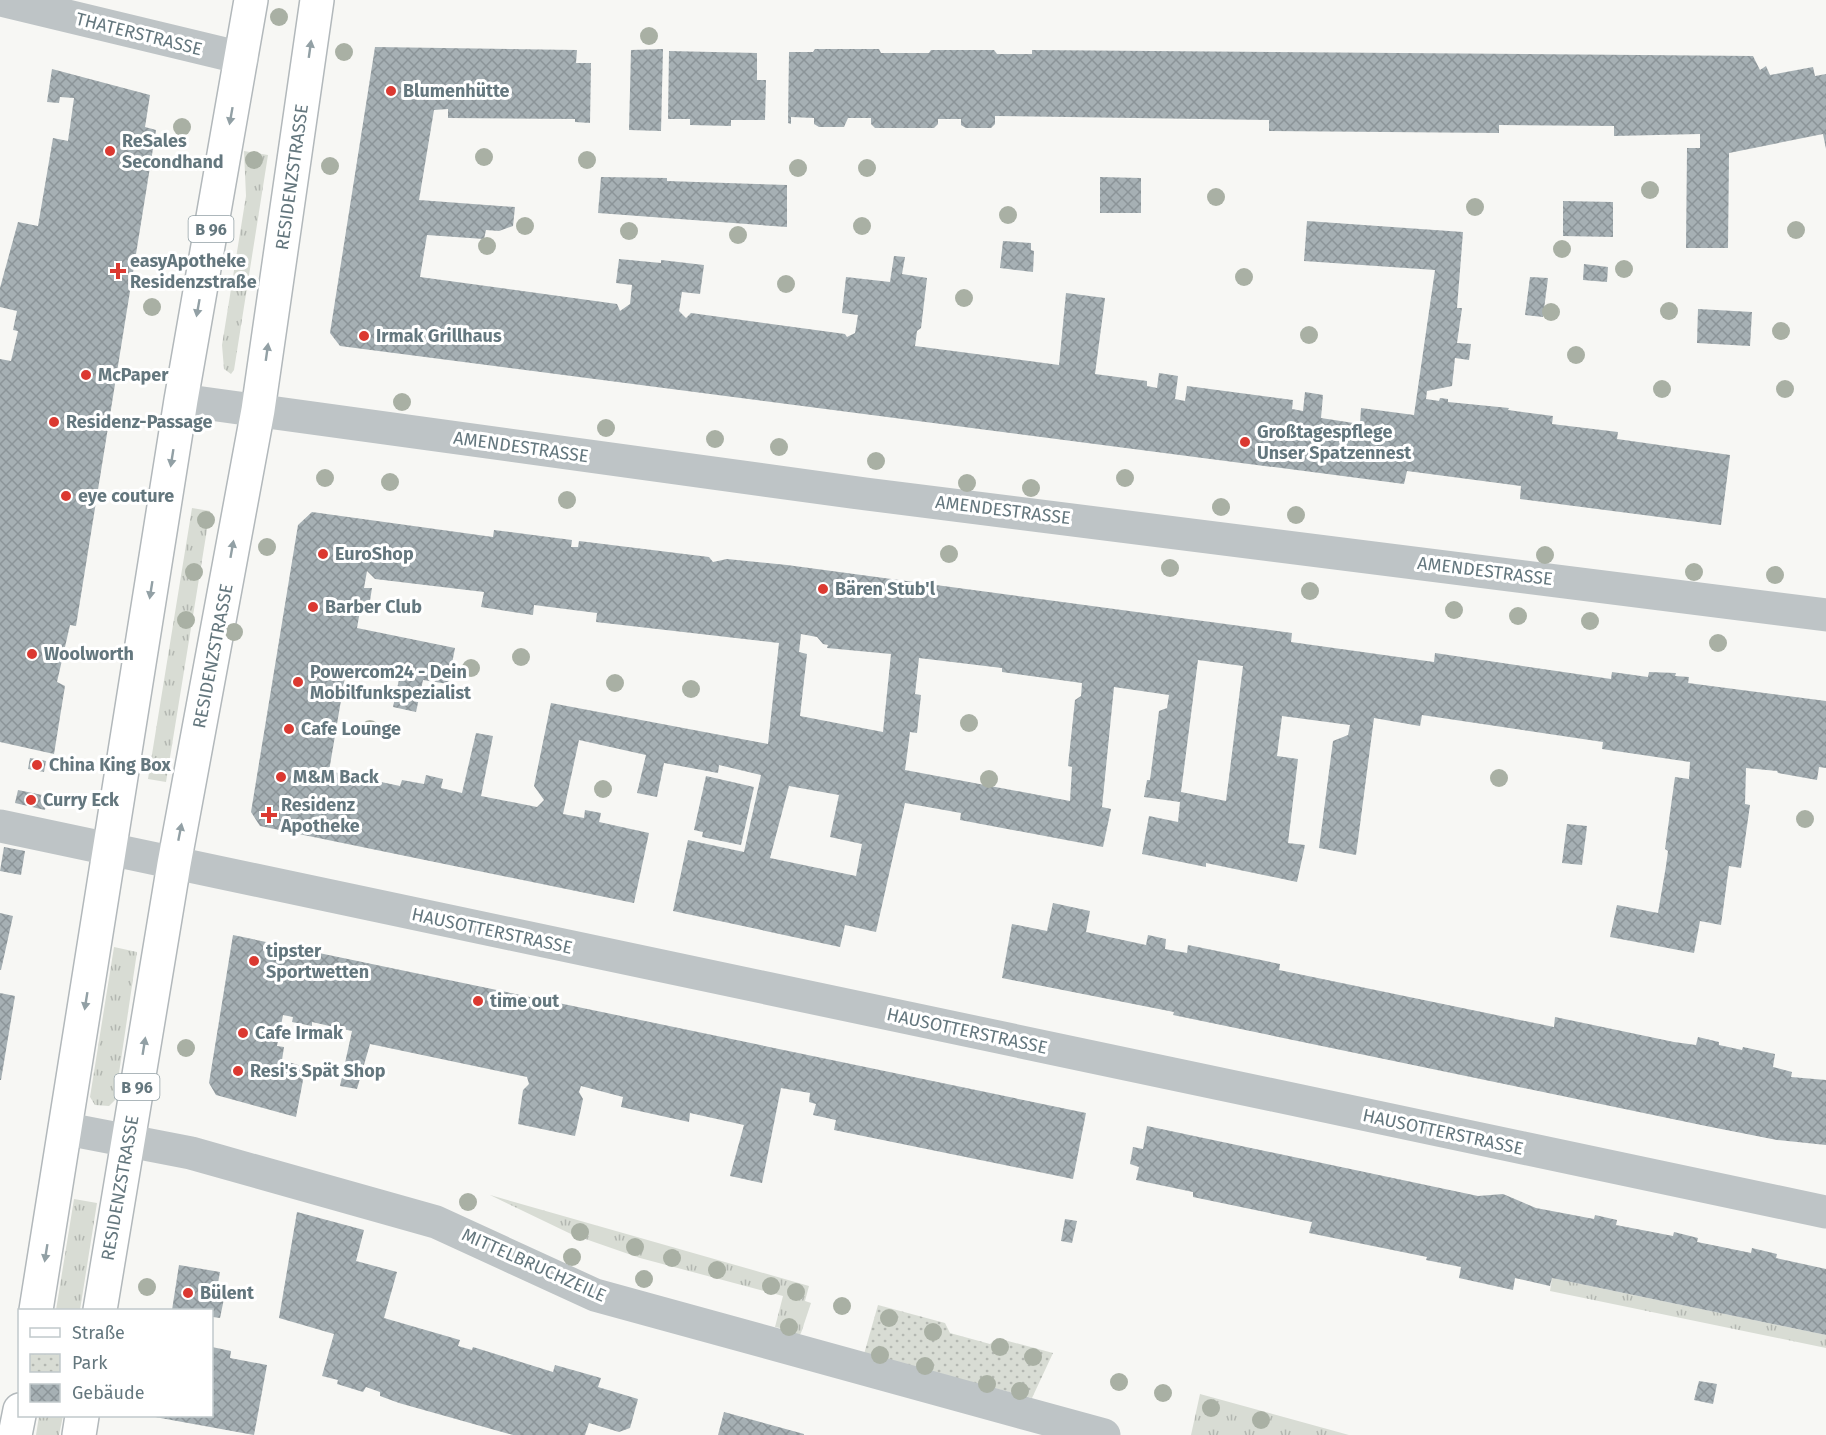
<svg xmlns="http://www.w3.org/2000/svg" width="1826" height="1435" font-family="'Fira Sans',sans-serif">
<style>
.grass{fill:url(#grass-tufts)}
.park{fill:url(#park-dots)}
.building{fill:url(#building-cross-hatch);fill-rule:evenodd}
.lines{fill:none;stroke-linecap:round;stroke-linejoin:round}
.primary-casing{stroke:#b2b8bb;stroke-width:36}
.minor{stroke:#bec4c6;stroke-width:33}
.primary{stroke:#fff;stroke-width:33}
.tree{fill:#a9b0a4}
.oneway{fill:#92a0a5}
.poi-dot{fill:#db3931;stroke:#fff;stroke-width:2}
.labels{text-anchor:middle;stroke-width:6;stroke-linejoin:round;paint-order:stroke}
.shield{fill:#fff;stroke:#92a0a5;stroke-width:1.5}
.shield-label{font-size:16px;font-weight:bold;fill:#64777e}
.street-label{font-size:18px;fill:#64777e;stroke:#fff}
.poi-label{font-size:18px;font-weight:bold;fill:#64777e;stroke:#fff;text-anchor:start}
</style>
<defs>
<pattern id="grass-tufts" width="24" height="20" patternUnits="userSpaceOnUse" patternTransform="scale(1.5)"><rect width="24" height="20" fill="#d8dcd4"/><path d="M3 7l-1-3M5 7V3M7 7l1-3M15 17l-1-3M17 17v-4M19 17l1-3" fill="none" stroke="#b3b7b1"/></pattern>
<pattern id="park-dots" width="8" height="8" patternUnits="userSpaceOnUse" patternTransform="scale(1.5)"><rect width="8" height="8" fill="#d8dcd4"/><path d="M2 2h.1M6 6h.1" fill="none" stroke="#b3b7b1" stroke-width="1.8" stroke-linecap="round"/></pattern>
<pattern id="building-cross-hatch" width="8" height="8" patternUnits="userSpaceOnUse" patternTransform="scale(1.5)"><rect width="8" height="8" fill="#a6b0b4"/><path d="M0 0l8 8M0 8l8-8" fill="none" stroke="#8b9498"/></pattern>
</defs>
<rect width="100%" height="100%" fill="#f7f7f4"/>
<path class="grass" d="M 244,151 L 268,155 L 234,370 L 231,374 L 224,369 L 222,345 L 246,196 Z
M 192,508 L 210,511 L 166,782 L 148,779 Z
M 114,947 L 137,952 L 115,1100 L 109,1106 L 95,1105 L 90,1097 Z
M 490,1195 L 809,1286 L 805,1301 L 811,1303 L 801,1333 L 792,1346 L 783,1344 L 780,1328 L 775,1327 L 783,1296 L 640,1258 L 571,1234 Z
M 74,1199 L 97,1203 L 80,1310 L 56,1310 Z
M 1552,1278 L 1826,1335 L 1826,1348 L 1550,1291 Z
M 1200,1394 L 1349,1435 L 1191,1435 Z
M 39,1416 L 63,1416 L 59,1435 L 36,1435 Z"/>
<path class="park" d="M 878,1305 L 945,1323 L 950,1333 L 990,1344 L 997,1338 L 1053,1353 L 1032,1398 L 864,1354 Z"/>
<path class="building" d="M 375,47 L 577,50 L 576,63 L 591,63 L 590,123 L 575,122 L 575,119 L 448,118 L 448,109 L 434,110 L 419,200 L 515,207 L 513,226 L 499,231 L 486,230 L 484,239 L 427,235 L 420,277 L 617,304 L 620,311 L 630,304 L 632,285 L 616,283 L 619,259 L 661,263 L 661,260 L 704,265 L 700,294 L 682,292 L 679,311 L 686,318 L 691,313 L 845,334 L 847,337 L 855,333 L 858,315 L 842,313 L 846,277 L 890,282 L 894,256 L 905,257 L 902,274 L 927,278 L 921,328 L 917,331 L 915,346 L 1059,365 L 1066,293 L 1105,298 L 1095,374 L 1147,381 L 1147,386 L 1157,388 L 1159,373 L 1178,376 L 1175,399 L 1185,401 L 1187,386 L 1293,400 L 1292,409 L 1303,411 L 1305,392 L 1323,395 L 1321,418 L 1360,424 L 1361,408 L 1414,415 L 1435,270 L 1304,261 L 1307,221 L 1463,232 L 1457,308 L 1462,308 L 1457,343 L 1471,344 L 1469,360 L 1455,358 L 1452,386 L 1427,391 L 1426,399 L 1439,401 L 1440,398 L 1448,399 L 1448,402 L 1509,408 L 1508,410 L 1553,416 L 1552,424 L 1618,432 L 1617,439 L 1730,455 L 1721,525 L 1520,499 L 1521,486 L 1407,471 L 1404,484 L 340,346 L 330,333 Z
M 663,49 L 661,131 L 629,130 L 631,50 Z
M 815,49 L 879,49 L 881,53 L 929,53 L 931,50 L 994,50 L 997,54 L 1032,54 L 1032,50 L 1753,56 L 1760,70 L 1766,66 L 1770,75 L 1813,67 L 1815,76 L 1826,74 L 1826,149 L 1823,134 L 1729,153 L 1728,248 L 1686,248 L 1687,148 L 1700,148 L 1700,134 L 1614,136 L 1614,126 L 1499,125 L 1499,133 L 1269,131 L 1269,120 L 995,116 L 995,124 L 991,128 L 966,128 L 961,125 L 961,119 L 938,119 L 938,124 L 934,128 L 875,128 L 871,124 L 871,118 L 848,118 L 844,127 L 819,127 L 814,124 L 814,118 L 791,117 L 791,124 L 788,123 L 789,52 L 813,52 Z
M 669,51 L 757,53 L 757,80 L 766,80 L 765,120 L 731,120 L 731,126 L 690,125 L 690,119 L 668,119 Z
M 52,69 L 150,95 L 145,127 L 156,130 L 76,626 L 70,625 L 57,682 L 65,686 L 54,754 L 0,742 L 0,359 L 11,361 L 18,331 L 13,330 L 17,311 L 0,307 L 0,288 L 18,222 L 38,226 L 53,138 L 68,141 L 74,98 L 60,97 L 59,103 L 47,102 Z
M 601,177 L 667,178 L 667,181 L 787,185 L 787,227 L 598,213 Z
M 1100,177 L 1141,178 L 1141,213 L 1100,213 Z
M 1563,201 L 1613,202 L 1613,237 L 1563,236 Z
M 1003,241 L 1031,243 L 1031,250 L 1034,251 L 1033,272 L 1000,268 Z
M 1584,264 L 1608,267 L 1607,282 L 1583,280 Z
M 1530,277 L 1548,278 L 1543,317 L 1525,315 Z
M 1698,309 L 1752,312 L 1750,346 L 1697,343 Z
M 312,512 L 493,537 L 494,530 L 572,540 L 571,547 L 578,547 L 579,541 L 709,557 L 713,562 L 727,559 L 787,565 L 1292,633 L 1291,642 L 1434,662 L 1435,653 L 1611,679 L 1612,672 L 1648,677 L 1649,672 L 1676,673 L 1675,676 L 1689,677 L 1688,683 L 1826,701 L 1826,768 L 1819,767 L 1817,780 L 1778,773 L 1777,771 L 1746,768 L 1745,804 L 1750,805 L 1741,868 L 1729,866 L 1721,925 L 1700,921 L 1694,953 L 1610,937 L 1617,905 L 1658,913 L 1666,866 L 1668,851 L 1665,849 L 1675,777 L 1689,779 L 1690,762 L 1602,749 L 1603,742 L 1422,715 L 1420,726 L 1374,718 L 1356,855 L 1319,848 L 1333,741 L 1348,735 L 1350,725 L 1282,716 L 1277,756 L 1298,759 L 1288,843 L 1305,845 L 1297,882 L 1206,863 L 1206,867 L 1142,854 L 1149,816 L 1178,822 L 1180,802 L 1144,797 L 1147,780 L 1150,780 L 1159,711 L 1167,708 L 1169,695 L 1114,687 L 1102,807 L 1111,809 L 1103,847 L 960,820 L 961,813 L 905,803 L 876,932 L 845,925 L 840,947 L 673,911 L 688,840 L 744,852 L 761,775 L 719,765 L 718,773 L 664,763 L 657,797 L 637,793 L 646,755 L 579,740 L 563,814 L 584,818 L 585,810 L 601,813 L 599,822 L 649,833 L 634,903 L 260,826 L 251,812 L 298,525 ZM 367,571 L 375,579 L 484,592 L 481,607 L 533,615 L 534,605 L 597,613 L 596,622 L 779,643 L 768,744 L 551,703 L 534,786 L 544,800 L 537,807 L 481,796 L 493,736 L 476,733 L 462,793 L 441,788 L 443,779 L 426,775 L 424,784 L 402,780 L 400,786 L 329,771 L 347,665 L 400,675 L 393,707 L 416,712 L 423,680 L 448,684 L 455,648 L 357,628 L 361,605 L 369,607 L 372,588 L 364,588 ZM 801,634 L 817,637 L 823,644 L 828,645 L 827,648 L 891,654 L 883,732 L 800,716 L 807,654 L 799,652 ZM 919,658 L 1002,668 L 1002,672 L 1082,683 L 1081,696 L 1075,700 L 1068,766 L 1072,767 L 1070,801 L 905,770 L 910,732 L 917,733 L 921,695 L 915,694 ZM 1198,660 L 1243,666 L 1226,801 L 1181,792 ZM 789,786 L 839,795 L 830,837 L 862,844 L 856,876 L 770,858 Z
M 30,758 L 46,761 L 44,772 L 28,769 Z
M 706,776 L 754,787 L 741,845 L 702,837 L 703,832 L 694,830 Z
M 18,790 L 47,796 L 45,810 L 15,803 Z
M 1567,824 L 1587,826 L 1582,865 L 1562,863 Z
M 4,847 L 25,851 L 21,875 L 0,871 Z
M 1053,903 L 1090,911 L 1086,932 L 1146,945 L 1148,935 L 1166,939 L 1165,949 L 1187,953 L 1188,945 L 1280,964 L 1279,970 L 1554,1027 L 1555,1017 L 1674,1042 L 1696,1045 L 1698,1037 L 1719,1042 L 1719,1045 L 1742,1050 L 1743,1047 L 1775,1054 L 1773,1067 L 1792,1072 L 1791,1077 L 1826,1080 L 1826,1145 L 1777,1140 L 1706,1126 L 1173,1015 L 1174,1012 L 1002,978 L 1012,924 L 1047,931 Z
M 0,913 L 13,916 L 1,970 L 0,970 Z
M 233,935 L 1086,1113 L 1073,1179 L 834,1130 L 836,1120 L 813,1115 L 816,1104 L 809,1102 L 810,1093 L 781,1088 L 762,1183 L 730,1176 L 744,1125 L 690,1113 L 689,1122 L 621,1107 L 623,1097 L 581,1086 L 579,1092 L 583,1099 L 575,1136 L 518,1124 L 523,1090 L 529,1084 L 527,1077 L 370,1044 L 357,1089 L 340,1086 L 352,1031 L 312,1022 L 312,1026 L 292,1022 L 293,1017 L 283,1015 L 277,1046 L 284,1047 L 282,1060 L 298,1065 L 304,1075 L 296,1117 L 216,1095 L 209,1083 Z
M 0,993 L 15,996 L 1,1080 L 0,1080 Z
M 1147,1126 L 1478,1196 L 1503,1194 L 1536,1208 L 1594,1219 L 1595,1215 L 1617,1220 L 1616,1225 L 1673,1236 L 1674,1232 L 1698,1238 L 1697,1242 L 1722,1247 L 1751,1253 L 1752,1248 L 1777,1254 L 1776,1258 L 1826,1269 L 1826,1335 L 1552,1278 L 1550,1286 L 1515,1278 L 1513,1290 L 1459,1278 L 1461,1267 L 1426,1260 L 1427,1257 L 1309,1233 L 1312,1222 L 1193,1197 L 1193,1192 L 1136,1180 L 1139,1167 L 1130,1164 L 1133,1147 L 1143,1149 Z
M 297,1212 L 364,1230 L 356,1261 L 397,1272 L 384,1318 L 460,1340 L 458,1346 L 472,1350 L 473,1347 L 553,1372 L 555,1365 L 601,1378 L 598,1387 L 638,1399 L 630,1428 L 619,1432 L 589,1423 L 585,1435 L 513,1435 L 399,1403 L 380,1396 L 380,1392 L 366,1387 L 363,1392 L 337,1384 L 338,1380 L 322,1376 L 334,1334 L 279,1318 Z
M 1065,1219 L 1077,1221 L 1072,1243 L 1061,1241 Z
M 179,1265 L 220,1272 L 217,1288 L 226,1289 L 220,1318 L 213,1317 L 212,1321 L 212,1310 L 172,1310 Z
M 212,1347 L 231,1351 L 230,1358 L 267,1365 L 254,1435 L 155,1417 L 212,1416 Z
M 1699,1381 L 1717,1384 L 1713,1404 L 1694,1400 Z
M 724,1412 L 804,1434 L 804,1435 L 718,1435 Z"/>
<g class="lines">
<g class="primary-casing">
<path id="primary" d="M 36,1310 L 181,400 L 251,0
M 100,1310 L 174,864 L 258,410 L 317,0
M 15,1435 L 20,1410
M 79,1435 L 82,1416"/>
</g>
<path class="minor" d="M 1,0 L 242,58
M 181,400 L 866,494 L 1826,615
M 0,826 L 1826,1212
M 67,1129 L 191,1153 L 436,1222 L 595,1295 L 1104,1435"/>
<use href="#primary" class="primary"/>
</g>
<g class="tree">
<circle cx="279" cy="17" r="9"/>
<circle cx="649" cy="36" r="9"/>
<circle cx="344" cy="52" r="9"/>
<circle cx="182" cy="127" r="9"/>
<circle cx="484" cy="157" r="9"/>
<circle cx="254" cy="160" r="9"/>
<circle cx="587" cy="160" r="9"/>
<circle cx="330" cy="166" r="9"/>
<circle cx="798" cy="168" r="9"/>
<circle cx="867" cy="168" r="9"/>
<circle cx="1650" cy="190" r="9"/>
<circle cx="1216" cy="197" r="9"/>
<circle cx="1475" cy="207" r="9"/>
<circle cx="1008" cy="215" r="9"/>
<circle cx="525" cy="226" r="9"/>
<circle cx="862" cy="226" r="9"/>
<circle cx="1796" cy="230" r="9"/>
<circle cx="629" cy="231" r="9"/>
<circle cx="738" cy="235" r="9"/>
<circle cx="487" cy="246" r="9"/>
<circle cx="1562" cy="249" r="9"/>
<circle cx="1624" cy="269" r="9"/>
<circle cx="1244" cy="277" r="9"/>
<circle cx="786" cy="284" r="9"/>
<circle cx="964" cy="298" r="9"/>
<circle cx="152" cy="307" r="9"/>
<circle cx="1669" cy="311" r="9"/>
<circle cx="1551" cy="312" r="9"/>
<circle cx="1781" cy="331" r="9"/>
<circle cx="1309" cy="335" r="9"/>
<circle cx="1576" cy="355" r="9"/>
<circle cx="1662" cy="389" r="9"/>
<circle cx="1785" cy="389" r="9"/>
<circle cx="402" cy="402" r="9"/>
<circle cx="606" cy="428" r="9"/>
<circle cx="715" cy="439" r="9"/>
<circle cx="779" cy="447" r="9"/>
<circle cx="876" cy="461" r="9"/>
<circle cx="325" cy="478" r="9"/>
<circle cx="1125" cy="478" r="9"/>
<circle cx="390" cy="482" r="9"/>
<circle cx="967" cy="483" r="9"/>
<circle cx="1031" cy="488" r="9"/>
<circle cx="567" cy="500" r="9"/>
<circle cx="1221" cy="507" r="9"/>
<circle cx="1296" cy="515" r="9"/>
<circle cx="206" cy="520" r="9"/>
<circle cx="267" cy="547" r="9"/>
<circle cx="949" cy="554" r="9"/>
<circle cx="1545" cy="555" r="9"/>
<circle cx="1170" cy="568" r="9"/>
<circle cx="194" cy="572" r="9"/>
<circle cx="1694" cy="572" r="9"/>
<circle cx="1775" cy="575" r="9"/>
<circle cx="1310" cy="591" r="9"/>
<circle cx="1454" cy="610" r="9"/>
<circle cx="1518" cy="616" r="9"/>
<circle cx="186" cy="620" r="9"/>
<circle cx="1590" cy="621" r="9"/>
<circle cx="234" cy="632" r="9"/>
<circle cx="1718" cy="643" r="9"/>
<circle cx="521" cy="657" r="9"/>
<circle cx="471" cy="668" r="9"/>
<circle cx="615" cy="683" r="9"/>
<circle cx="691" cy="689" r="9"/>
<circle cx="969" cy="723" r="9"/>
<circle cx="370" cy="729" r="9"/>
<circle cx="1499" cy="778" r="9"/>
<circle cx="989" cy="779" r="9"/>
<circle cx="603" cy="789" r="9"/>
<circle cx="1805" cy="819" r="9"/>
<circle cx="186" cy="1048" r="9"/>
<circle cx="468" cy="1202" r="9"/>
<circle cx="580" cy="1232" r="9"/>
<circle cx="635" cy="1247" r="9"/>
<circle cx="572" cy="1257" r="9"/>
<circle cx="672" cy="1258" r="9"/>
<circle cx="717" cy="1270" r="9"/>
<circle cx="644" cy="1279" r="9"/>
<circle cx="771" cy="1286" r="9"/>
<circle cx="147" cy="1287" r="9"/>
<circle cx="796" cy="1292" r="9"/>
<circle cx="842" cy="1306" r="9"/>
<circle cx="889" cy="1318" r="9"/>
<circle cx="789" cy="1327" r="9"/>
<circle cx="933" cy="1332" r="9"/>
<circle cx="1000" cy="1347" r="9"/>
<circle cx="880" cy="1355" r="9"/>
<circle cx="1033" cy="1357" r="9"/>
<circle cx="925" cy="1366" r="9"/>
<circle cx="1119" cy="1382" r="9"/>
<circle cx="987" cy="1384" r="9"/>
<circle cx="1020" cy="1391" r="9"/>
<circle cx="1163" cy="1393" r="9"/>
<circle cx="1211" cy="1408" r="9"/>
<circle cx="1261" cy="1420" r="9"/>
</g>
<defs><path id="oneway-solid" d="M-6-.8H1V-3.2L6.5 0L1 3.2V.8H-6Z" transform="scale(1.5)"/></defs>
<g class="oneway">
<use href="#oneway-solid" transform="translate(310 49) rotate(-82)"/>
<use href="#oneway-solid" transform="translate(231 116) rotate(100)"/>
<use href="#oneway-solid" transform="translate(198 308) rotate(100)"/>
<use href="#oneway-solid" transform="translate(267 352) rotate(-82)"/>
<use href="#oneway-solid" transform="translate(172 458) rotate(99)"/>
<use href="#oneway-solid" transform="translate(232 549) rotate(-80)"/>
<use href="#oneway-solid" transform="translate(151 590) rotate(99)"/>
<use href="#oneway-solid" transform="translate(180 832) rotate(-79)"/>
<use href="#oneway-solid" transform="translate(86 1001) rotate(99)"/>
<use href="#oneway-solid" transform="translate(144 1046) rotate(-81)"/>
<use href="#oneway-solid" transform="translate(46 1253) rotate(99)"/>
</g>
<g class="poi-dot">
<circle cx="391" cy="91" r="6"/>
<circle cx="110" cy="151" r="6"/>
<path d="M115 262h6v6h6v6h-6v6h-6v-6h-6v-6h6z"/>
<circle cx="364" cy="336" r="6"/>
<circle cx="86" cy="375" r="6"/>
<circle cx="54" cy="422" r="6"/>
<circle cx="1245" cy="442" r="6"/>
<circle cx="66" cy="496" r="6"/>
<circle cx="323" cy="554" r="6"/>
<circle cx="823" cy="589" r="6"/>
<circle cx="313" cy="607" r="6"/>
<circle cx="32" cy="654" r="6"/>
<circle cx="298" cy="682" r="6"/>
<circle cx="289" cy="729" r="6"/>
<circle cx="37" cy="765" r="6"/>
<circle cx="281" cy="777" r="6"/>
<circle cx="31" cy="800" r="6"/>
<path d="M266 806h6v6h6v6h-6v6h-6v-6h-6v-6h6z"/>
<circle cx="254" cy="961" r="6"/>
<circle cx="478" cy="1001" r="6"/>
<circle cx="243" cy="1033" r="6"/>
<circle cx="238" cy="1071" r="6"/>
<circle cx="188" cy="1293" r="6"/>
</g>
<g class="labels">
<g class="shield">
<rect x="188.5" y="216" width="45" height="26" rx="4.5"/>
<rect x="114.5" y="1074" width="45" height="26" rx="4.5"/>
</g>
<g class="shield-label">
<text x="211" y="235">B 96</text>
<text x="137" y="1093">B 96</text>
</g>
<g class="street-label">
<text transform="translate(139 34) rotate(14)" y="6">THATERSTRASSE</text>
<text transform="translate(292 177) rotate(-82)" y="6">RESIDENZSTRASSE</text>
<text transform="translate(521 447) rotate(8)" y="6">AMENDESTRASSE</text>
<text transform="translate(1003 510) rotate(7)" y="6">AMENDESTRASSE</text>
<text transform="translate(1485 571) rotate(7)" y="6">AMENDESTRASSE</text>
<text transform="translate(213 656) rotate(-79)" y="6">RESIDENZSTRASSE</text>
<text transform="translate(492 931) rotate(12)" y="6">HAUSOTTERSTRASSE</text>
<text transform="translate(967 1031) rotate(12)" y="6">HAUSOTTERSTRASSE</text>
<text transform="translate(1443 1132) rotate(12)" y="6">HAUSOTTERSTRASSE</text>
<text transform="translate(120 1188) rotate(-80)" y="6">RESIDENZSTRASSE</text>
<text transform="translate(534 1265) rotate(24)" y="6">MITTELBRUCHZEILE</text>
</g>
<g class="poi-label">
<text x="403" y="97">Blumenhütte</text>
<text x="122" y="147">ReSales<tspan x="122" dy="21">Secondhand</tspan></text>
<text x="130" y="267">easyApotheke<tspan x="130" dy="21">Residenzstraße</tspan></text>
<text x="376" y="342">Irmak Grillhaus</text>
<text x="98" y="381">McPaper</text>
<text x="66" y="428">Residenz-Passage</text>
<text x="1257" y="438">Großtagespflege<tspan x="1257" dy="21">Unser Spatzennest</tspan></text>
<text x="78" y="502">eye couture</text>
<text x="335" y="560">EuroShop</text>
<text x="835" y="595">Bären Stub'l</text>
<text x="325" y="613">Barber Club</text>
<text x="44" y="660">Woolworth</text>
<text x="310" y="678">Powercom24 - Dein<tspan x="310" dy="21">Mobilfunkspezialist</tspan></text>
<text x="301" y="735">Cafe Lounge</text>
<text x="49" y="771">China King Box</text>
<text x="293" y="783">M&amp;M Back</text>
<text x="43" y="806">Curry Eck</text>
<text x="281" y="811">Residenz<tspan x="281" dy="21">Apotheke</tspan></text>
<text x="266" y="957">tipster<tspan x="266" dy="21">Sportwetten</tspan></text>
<text x="490" y="1007">time out</text>
<text x="255" y="1039">Cafe Irmak</text>
<text x="250" y="1077">Resi's Spät Shop</text>
<text x="200" y="1299">Bülent</text>
</g>
</g>
<rect x="18" y="1309" width="195" height="108" fill="#ffffff" stroke="#c1c9cb" stroke-width="1.5"/>
<rect x="30" y="1328" width="30" height="9" fill="#ffffff" stroke="#c1c9cb" stroke-width="1.5"/>
<text x="72" y="1339" font-size="18" fill="#64777e">Straße</text>
<rect x="30" y="1354" width="30" height="18" fill="url(#park-dots)" stroke="#c1c9cb" stroke-width="1.5"/>
<text x="72" y="1369" font-size="18" fill="#64777e">Park</text>
<rect x="30" y="1384" width="30" height="18" fill="url(#building-cross-hatch)" stroke="#c1c9cb" stroke-width="1.5"/>
<text x="72" y="1399" font-size="18" fill="#64777e">Gebäude</text>
</svg>
